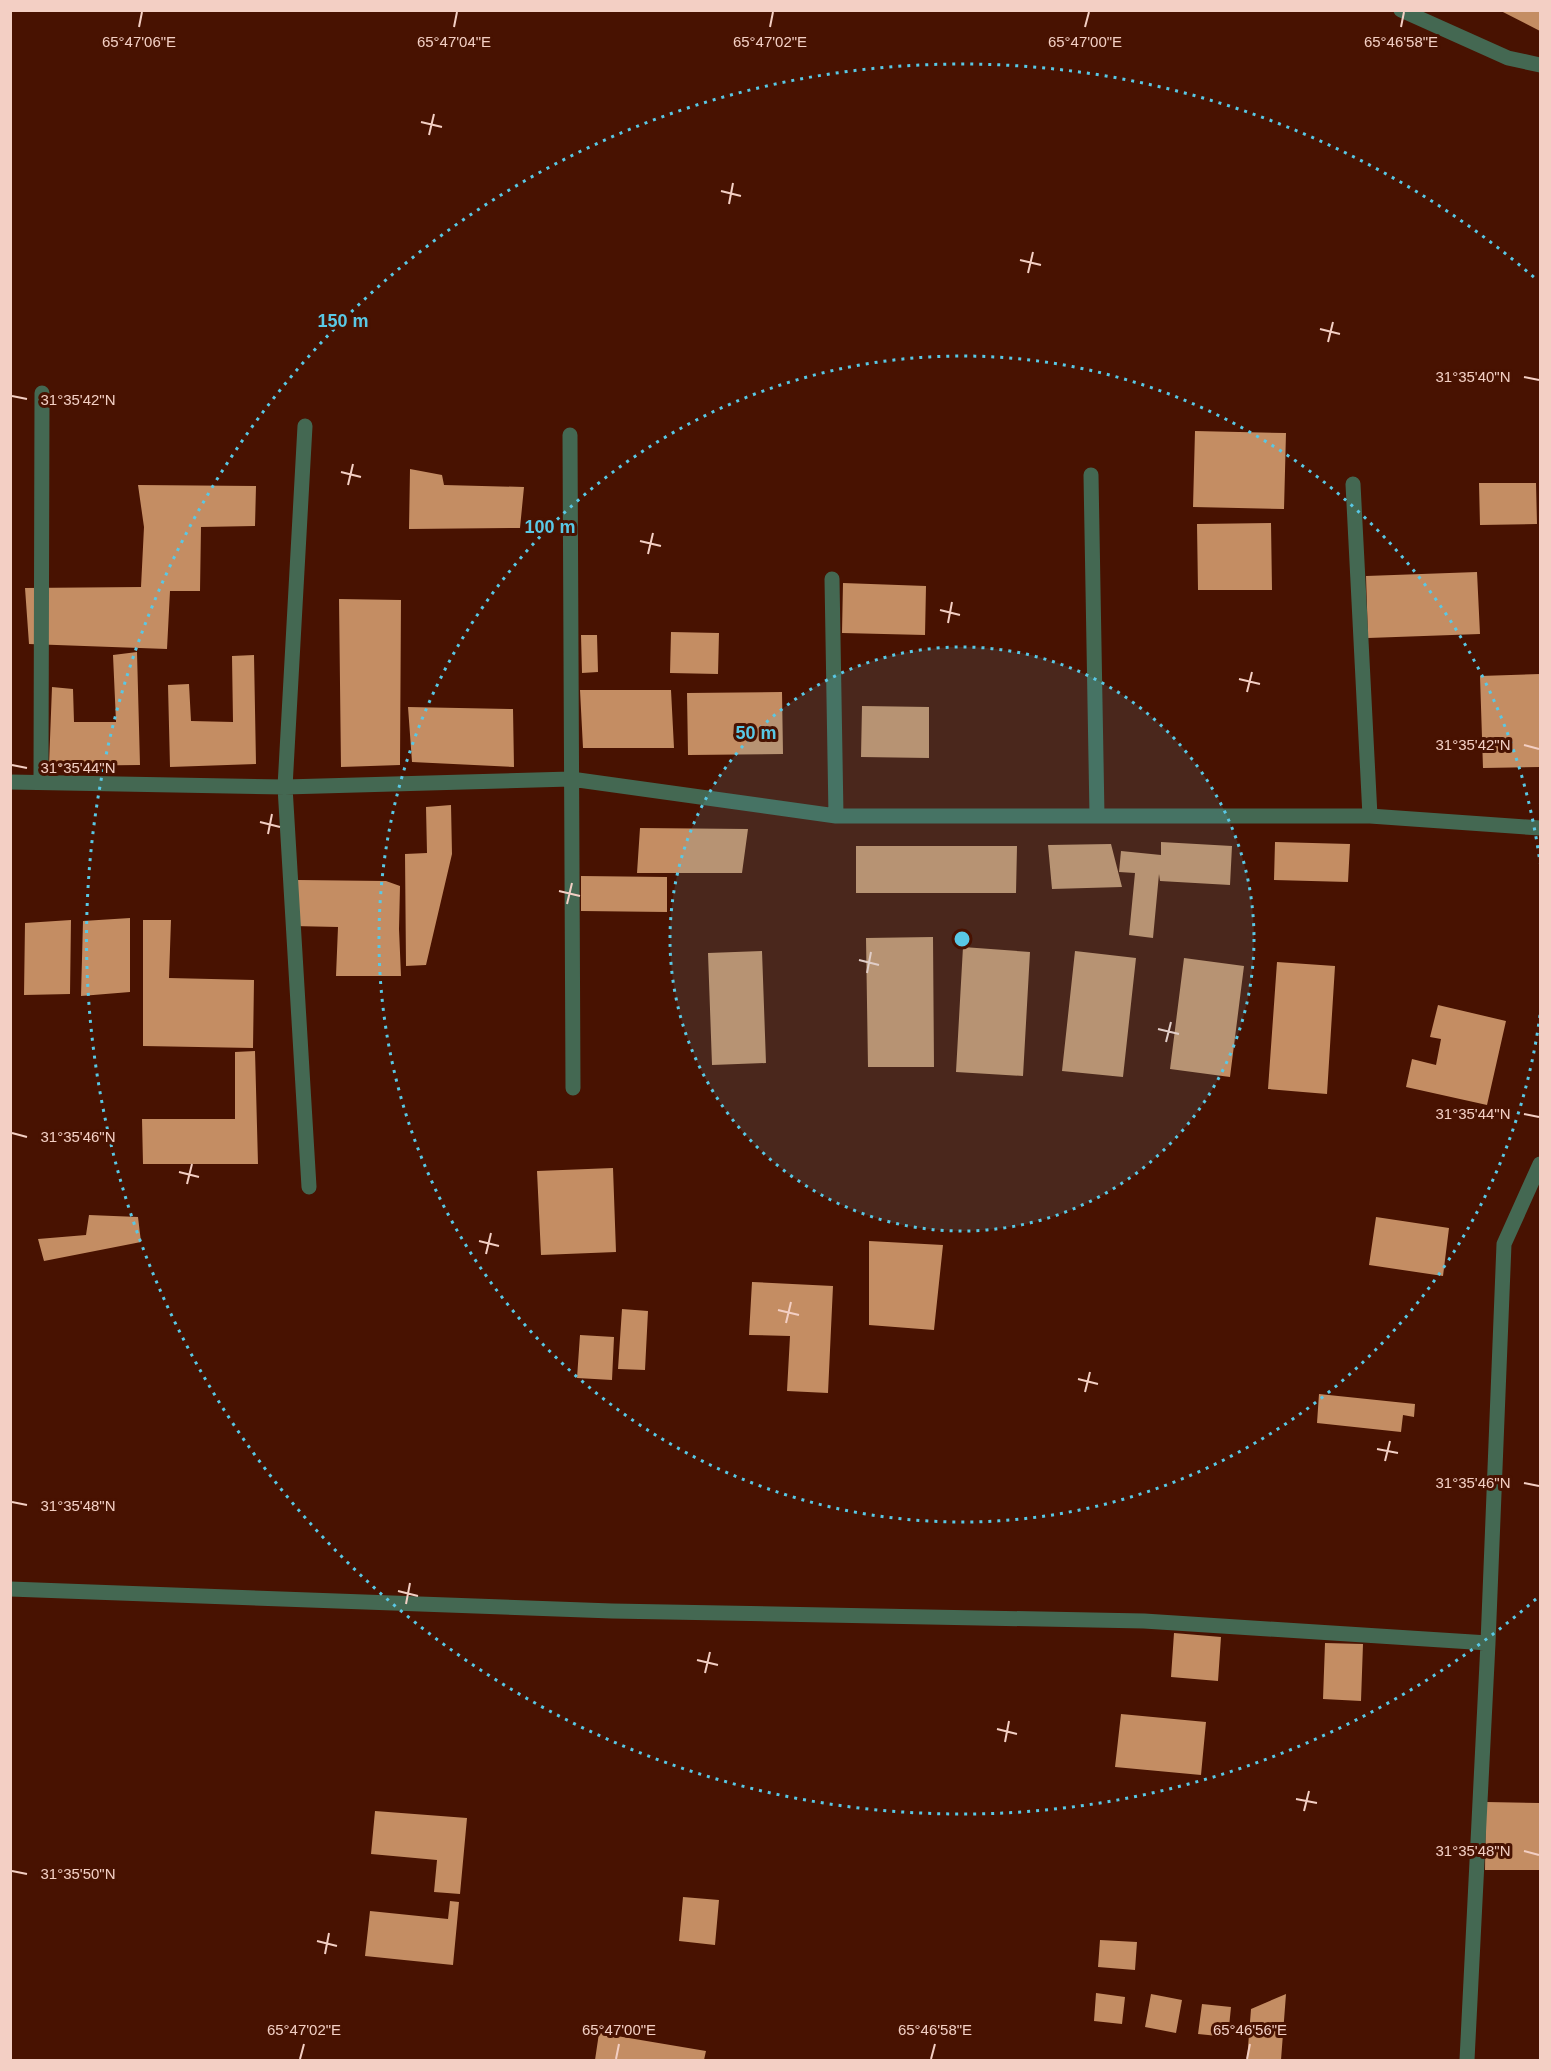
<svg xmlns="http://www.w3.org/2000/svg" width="1551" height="2071" font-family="Arial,sans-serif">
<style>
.building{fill:#c48d63}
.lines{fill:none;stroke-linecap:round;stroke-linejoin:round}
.minor{stroke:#446852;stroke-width:15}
.ticks{fill:none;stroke:#f3cfc4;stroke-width:2}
.ring{fill:none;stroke:#59c8e5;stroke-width:3;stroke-dasharray:3 6}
.ticks-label{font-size:15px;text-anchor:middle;fill:#f3cfc4;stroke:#481201;stroke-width:6;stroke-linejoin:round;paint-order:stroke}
.centre{fill:#59c8e5;stroke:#481201;stroke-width:3}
.ring-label{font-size:18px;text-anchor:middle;font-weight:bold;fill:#59c8e5;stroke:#481201;stroke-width:6;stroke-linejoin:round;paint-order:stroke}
</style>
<rect width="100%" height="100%" fill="#481201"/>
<path class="building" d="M 1499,10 L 1540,10 L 1540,31 Z
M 1195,431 L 1286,433 L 1284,509 L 1193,507 Z
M 410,469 L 442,475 L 444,485 L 524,487 L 520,528 L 409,529 Z
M 1479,483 L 1536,483 L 1537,524 L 1480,525 Z
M 138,485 L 256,486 L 255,526 L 201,527 L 200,591 L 170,591 L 167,649 L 29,644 L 25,588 L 141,587 L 144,527 Z
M 1271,523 L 1272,590 L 1198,590 L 1197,524 Z
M 1477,572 L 1480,634 L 1368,638 L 1366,576 Z
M 843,583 L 926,586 L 925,635 L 842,633 Z
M 339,599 L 401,600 L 400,765 L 341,767 Z
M 671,632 L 719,633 L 718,674 L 670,673 Z
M 581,635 L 597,635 L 598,672 L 582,673 Z
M 137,652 L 140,765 L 49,766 L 52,687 L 73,689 L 74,722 L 116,722 L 113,655 Z
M 254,655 L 256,764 L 170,767 L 168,685 L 189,684 L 191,721 L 233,722 L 232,656 Z
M 1540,674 L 1540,767 L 1483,768 L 1480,676 Z
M 580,690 L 671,690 L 674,748 L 583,748 Z
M 782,692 L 783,754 L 688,755 L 687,693 Z
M 862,706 L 929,707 L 929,758 L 861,757 Z
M 408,707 L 513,709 L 514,767 L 412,762 Z
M 451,805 L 452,854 L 426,965 L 406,966 L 405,854 L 427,853 L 426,807 Z
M 640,828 L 748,829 L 742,873 L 637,873 Z
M 1161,842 L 1232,846 L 1230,885 L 1160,881 L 1159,874 L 1153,938 L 1129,935 L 1135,873 L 1119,872 L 1121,851 L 1161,855 Z
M 1275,842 L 1350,844 L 1348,882 L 1274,880 Z
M 1111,844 L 1122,887 L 1052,889 L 1048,845 Z
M 856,846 L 1017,846 L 1016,893 L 856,893 Z
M 581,876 L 667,877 L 667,912 L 581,911 Z
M 298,880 L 386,881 L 400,886 L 399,929 L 401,976 L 336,976 L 338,927 L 293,926 Z
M 130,918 L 130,992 L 81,996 L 83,921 Z
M 71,920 L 70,994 L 24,995 L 25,923 Z
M 143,920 L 171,920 L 169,978 L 254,980 L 253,1048 L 143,1046 Z
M 933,937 L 934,1067 L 868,1067 L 866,938 Z
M 963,947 L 1030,952 L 1023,1076 L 956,1072 Z
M 762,951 L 766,1063 L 712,1065 L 708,953 Z
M 1075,951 L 1136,958 L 1123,1077 L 1062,1071 Z
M 1184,958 L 1244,966 L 1230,1077 L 1170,1069 Z
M 1277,962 L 1335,966 L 1327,1094 L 1268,1089 Z
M 1438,1005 L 1506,1021 L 1487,1105 L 1406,1087 L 1412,1059 L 1436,1065 L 1441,1039 L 1430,1037 Z
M 255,1051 L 258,1164 L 143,1164 L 142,1119 L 235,1119 L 235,1052 Z
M 613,1168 L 616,1252 L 541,1255 L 537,1171 Z
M 89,1215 L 138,1217 L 141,1242 L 44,1261 L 38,1239 L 86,1235 Z
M 1376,1217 L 1449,1228 L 1443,1276 L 1369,1265 Z
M 869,1241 L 943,1245 L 934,1330 L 869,1325 Z
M 752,1282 L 833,1286 L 828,1393 L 787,1391 L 790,1336 L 749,1335 Z
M 622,1309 L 648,1311 L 645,1370 L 618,1369 Z
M 580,1335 L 614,1337 L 612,1380 L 577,1378 Z
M 1319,1394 L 1415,1404 L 1414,1417 L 1403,1415 L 1401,1432 L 1317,1423 Z
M 1174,1633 L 1221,1637 L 1218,1681 L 1171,1677 Z
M 1325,1643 L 1363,1644 L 1361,1701 L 1323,1699 Z
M 1121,1714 L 1206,1722 L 1201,1775 L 1115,1767 Z
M 1486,1802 L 1540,1803 L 1540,1870 L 1485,1870 Z
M 375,1811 L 467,1818 L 460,1894 L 434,1892 L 437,1860 L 371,1854 Z
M 683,1897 L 719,1900 L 715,1945 L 679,1941 Z
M 450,1901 L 459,1902 L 453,1965 L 365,1956 L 370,1911 L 448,1919 Z
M 1100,1940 L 1137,1942 L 1135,1970 L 1098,1967 Z
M 1096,1993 L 1125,1997 L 1122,2024 L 1094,2021 Z
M 1151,1994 L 1182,2000 L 1176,2033 L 1145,2027 Z
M 1286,1994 L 1281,2060 L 1247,2060 L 1251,2009 Z
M 1202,2004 L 1231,2007 L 1228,2037 L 1198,2034 Z
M 599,2033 L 706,2051 L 704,2060 L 595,2060 Z"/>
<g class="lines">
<path class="minor" d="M 1401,10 L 1508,58 L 1540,65
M 305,426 L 285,787 L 309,1187
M 570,435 L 573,1088
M 1091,475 L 1097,816
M 1353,484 L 1370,816
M 832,579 L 836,816
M 10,782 L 285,787 L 571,779 L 836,816 L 1370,816 L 1540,828
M 41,782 L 42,393
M 10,1589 L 612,1611 L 1144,1621 L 1488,1643
M 1467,2060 L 1488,1643 L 1504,1244 L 1540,1164"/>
</g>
<path class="ticks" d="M 139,27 L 142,12M 454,27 L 457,12M 770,27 L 773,12M 1085,27 L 1089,12M 1401,27 L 1404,12M 421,122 L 442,127M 429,135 L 434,114M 721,191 L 741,196M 729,204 L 733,183M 1020,260 L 1041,265M 1028,273 L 1033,252M 1320,329 L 1340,334M 1328,342 L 1333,322M 1524,377 L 1539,380M 12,396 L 27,399M 341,472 L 361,477M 348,485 L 353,464M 640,541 L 661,546M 648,554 L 653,533M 940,610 L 960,615M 948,623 L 952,602M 1239,679 L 1260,684M 1247,692 L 1252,672M 1524,745 L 1539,749M 12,765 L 27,768M 260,822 L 280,827M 268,834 L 272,814M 559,891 L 580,896M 567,904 L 572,883M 859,960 L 879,965M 867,973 L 871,952M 1158,1029 L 1179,1034M 1166,1042 L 1171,1022M 1524,1114 L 1539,1117M 12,1133 L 27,1137M 179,1172 L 199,1177M 187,1184 L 192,1164M 479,1241 L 499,1246M 486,1254 L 491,1233M 778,1310 L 799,1315M 786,1323 L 791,1302M 1078,1379 L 1098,1384M 1085,1392 L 1090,1372M 1377,1449 L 1398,1453M 1385,1461 L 1390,1441M 1524,1483 L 1539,1486M 12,1502 L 27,1505M 398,1591 L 418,1596M 406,1604 L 410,1583M 697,1660 L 718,1665M 705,1673 L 710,1652M 997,1729 L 1017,1734M 1005,1742 L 1009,1721M 1296,1799 L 1317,1803M 1304,1811 L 1309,1791M 1524,1851 L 1539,1855M 12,1871 L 27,1874M 317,1941 L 337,1946M 325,1954 L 329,1933M 300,2059 L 304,2044M 616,2059 L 619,2044M 931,2059 L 935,2044M 1247,2059 L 1250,2044"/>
<circle cx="962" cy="939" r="292" fill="#59c8e5" fill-opacity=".12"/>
<g class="ring">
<circle cx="962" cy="939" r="292"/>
<path d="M1540 1015A583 583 0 1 1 1540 863"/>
<path d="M1536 1599A875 875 0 1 1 1536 279"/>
</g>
<g class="ticks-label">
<text x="139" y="47">65°47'06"E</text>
<text x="454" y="47">65°47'04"E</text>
<text x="770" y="47">65°47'02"E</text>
<text x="1085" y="47">65°47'00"E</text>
<text x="1401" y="47">65°46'58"E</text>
<text x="1473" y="382">31°35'40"N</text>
<text x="78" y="405">31°35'42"N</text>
<text x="1473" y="750">31°35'42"N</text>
<text x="78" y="773">31°35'44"N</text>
<text x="1473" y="1119">31°35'44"N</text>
<text x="78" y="1142">31°35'46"N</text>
<text x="1473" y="1488">31°35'46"N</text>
<text x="78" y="1511">31°35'48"N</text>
<text x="1473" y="1856">31°35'48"N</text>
<text x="78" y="1879">31°35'50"N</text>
<text x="304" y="2035">65°47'02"E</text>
<text x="619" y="2035">65°47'00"E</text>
<text x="935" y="2035">65°46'58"E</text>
<text x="1250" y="2035">65°46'56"E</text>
</g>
<circle cx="962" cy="939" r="9" class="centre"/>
<g class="ring-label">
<text x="343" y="327">150 m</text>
<text x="550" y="533">100 m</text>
<text x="756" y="739">50 m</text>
</g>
<rect width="1551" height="2071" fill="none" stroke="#f3cfc4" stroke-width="24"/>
</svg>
